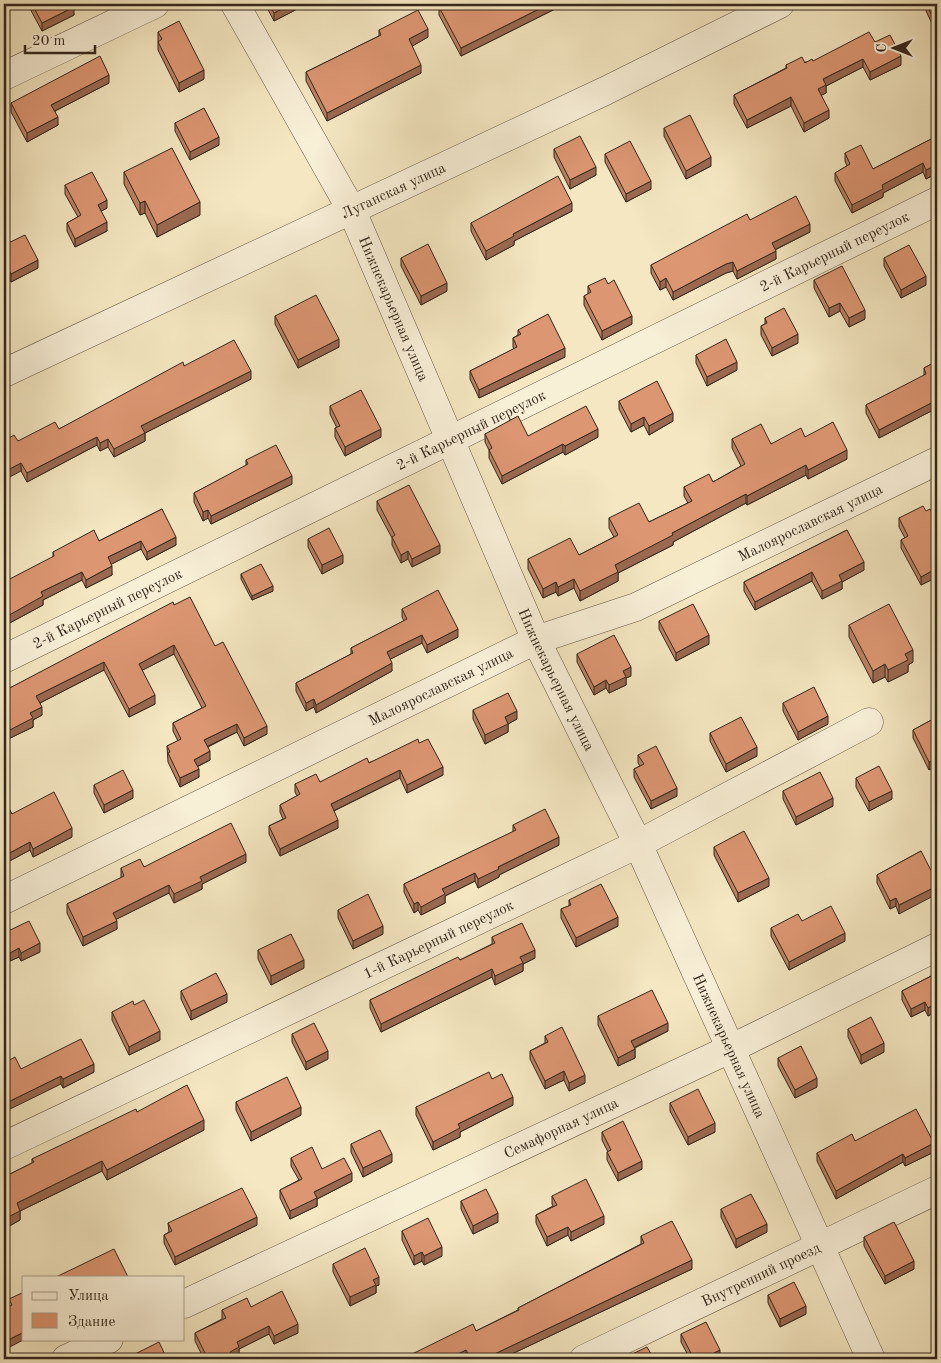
<svg xmlns="http://www.w3.org/2000/svg" width="941" height="1363" font-family="'Old Standard TT',serif">
<style>
.lines{fill:none;stroke-linecap:round;stroke-linejoin:round}
.minor-casing{stroke:#645744;stroke-width:29}
.minor{stroke:#f8efd7;stroke-width:28}
.wall{fill:#bd8162;stroke:#34271b}
.shaded-wall{fill:#9a6950;stroke:#34271b}
.building{fill:#dc9672;stroke:#34271b}
.labels{text-anchor:middle;stroke-width:5;stroke-linejoin:round;paint-order:stroke}
.street-label{font-size:15px;fill:#34271b;stroke:#f8efd7}
</style>
<rect width="100%" height="100%" fill="#f4e7c1"/>
<filter id="stains"><feTurbulence type="fractalNoise" baseFrequency=".004" numOctaves="4"/><feColorMatrix values="0 0 0 0 .2 0 0 0 0 .09 0 0 0 0 .02 0 0 0 .5 -.17"/></filter>
<radialGradient id="worn" r=".72"><stop offset=".6" stop-color="#630" stop-opacity="0"/><stop offset="1" stop-color="#630" stop-opacity=".3"/></radialGradient>
<g class="lines">
<g class="minor-casing">
<g id="minor">
<path id="s1" d="M 235,4 L 352,211 L 536,640 L 638,844 L 871,1359"/>
<path d="M 4,76 L 155,4"/>
<path id="s2" d="M 4,373 L 605,91 L 780,4"/>
<path id="s3" d="M 4,659 L 937,201"/>
<path id="s4" d="M 4,900 L 536,640 L 636,607 L 937,461"/>
<path id="s5" d="M 4,1146 L 638,844 L 869,722"/>
<path id="s6" d="M 184,1304 L 732,1048 L 937,947"/>
<path d="M 66,1359 L 109,1339"/>
<path id="s7" d="M 584,1359 L 937,1190"/>
</g>
</g>
<use href="#minor" class="minor"/>
</g>
<path class="wall" d="M 28,4 L 72,4 L 74,15 L 42,31 L 28,5 Z
M 265,4 L 307,4 L 274,21 Z
M 557,4 L 557,8 L 461,56 L 439,15 L 439,7 L 466,8 Z
M 926,4 L 937,4 L 937,34 L 926,11 Z
M 379,30 L 428,37 L 412,46 L 421,73 L 327,121 L 306,81 L 306,72 L 379,36 Z
M 158,32 L 204,79 L 179,92 L 158,50 Z
M 875,42 L 901,65 L 870,80 L 863,67 L 826,86 L 826,93 L 821,95 L 829,118 L 804,132 L 791,106 L 747,128 L 734,104 L 734,95 L 786,68 L 786,65 L 813,61 Z
M 109,83 L 55,111 L 58,125 L 27,142 L 11,112 L 11,103 Z
M 175,123 L 219,145 L 190,160 L 175,131 Z
M 664,128 L 711,166 L 686,179 L 664,136 Z
M 937,136 L 937,173 L 926,179 L 923,172 L 883,193 L 883,197 L 852,213 L 835,181 L 835,173 L 847,166 L 845,161 L 845,153 L 873,169 Z
M 554,149 L 596,175 L 570,189 L 554,157 Z
M 605,154 L 651,189 L 626,202 L 605,162 Z
M 124,172 L 200,215 L 157,237 L 145,213 L 140,215 L 124,184 Z
M 65,185 L 107,208 L 101,211 L 107,231 L 75,247 L 67,231 L 67,223 L 78,217 L 65,194 Z
M 572,211 L 514,241 L 514,245 L 486,260 L 471,231 L 471,223 Z
M 750,220 L 810,232 L 775,250 L 776,259 L 737,279 L 733,271 L 726,273 L 673,300 L 666,287 L 660,290 L 651,273 L 651,265 Z
M 4,245 L 38,268 L 11,282 L 6,272 Z
M 401,258 L 447,291 L 421,305 L 401,266 Z
M 884,258 L 926,285 L 901,298 L 884,266 Z
M 814,280 L 865,319 L 849,327 L 840,311 L 829,317 L 814,288 Z
M 588,286 L 632,324 L 602,340 L 584,305 L 584,296 L 588,294 Z
M 275,316 L 339,347 L 298,368 L 275,324 Z
M 765,318 L 798,343 L 772,356 L 761,335 L 761,326 L 765,324 Z
M 518,330 L 565,357 L 479,398 L 470,379 L 470,371 L 514,349 L 513,347 L 513,338 L 518,335 Z
M 696,355 L 737,370 L 707,386 L 696,363 Z
M 937,361 L 937,408 L 879,438 L 866,413 L 866,405 L 924,376 L 924,368 Z
M 184,366 L 251,379 L 145,433 L 145,441 L 114,457 L 108,447 L 100,451 L 97,445 L 27,482 L 21,471 L 18,441 L 59,429 Z
M 619,401 L 673,421 L 649,435 L 644,425 L 631,432 L 619,409 Z
M 330,406 L 381,437 L 345,456 L 335,437 L 335,428 L 337,428 L 330,414 Z
M 485,434 L 528,436 L 598,437 L 565,455 L 563,452 L 502,484 L 489,458 L 489,450 L 485,442 Z
M 805,437 L 847,459 L 808,479 L 806,475 L 747,505 L 746,503 L 673,542 L 673,545 L 618,573 L 618,581 L 580,601 L 574,588 L 558,596 L 556,592 L 543,598 L 528,569 L 528,559 L 579,555 L 614,537 L 609,528 L 609,518 L 649,522 L 688,503 L 684,496 L 684,487 L 713,482 L 741,466 L 732,448 L 732,439 L 771,444 Z
M 246,460 L 292,484 L 211,524 L 208,518 L 203,521 L 194,502 L 194,493 L 246,466 Z
M 377,501 L 440,553 L 412,567 L 408,559 L 401,563 L 392,545 L 392,538 L 377,510 Z
M 162,509 L 176,545 L 147,560 L 141,549 L 111,564 L 112,575 L 86,588 L 82,580 L 43,600 L 43,605 L 4,626 L 53,557 L 53,552 L 99,541 Z
M 926,511 L 937,523 L 937,577 L 921,585 L 901,548 L 901,540 L 905,538 L 899,527 L 899,518 Z
M 847,530 L 864,570 L 842,582 L 842,589 L 822,599 L 812,581 L 755,610 L 744,591 L 744,582 Z
M 308,539 L 343,563 L 322,574 L 308,547 Z
M 241,574 L 273,591 L 252,600 L 241,579 Z
M 174,605 L 215,646 L 267,734 L 244,746 L 237,732 L 208,747 L 210,760 L 197,767 L 199,777 L 180,787 L 168,762 L 167,746 L 178,741 L 173,731 L 173,723 L 202,708 L 174,654 L 142,670 L 155,704 L 129,717 L 104,670 L 40,703 L 42,715 L 33,720 L 33,727 L 4,741 L 4,691 Z
M 402,609 L 458,637 L 427,653 L 422,643 L 390,659 L 392,671 L 316,713 L 314,707 L 306,711 L 296,691 L 296,683 L 351,654 L 351,648 L 404,621 L 402,617 Z
M 659,621 L 709,644 L 676,661 L 659,629 Z
M 849,625 L 913,662 L 908,665 L 908,672 L 888,682 L 885,677 L 873,683 L 849,637 Z
M 577,654 L 631,676 L 626,678 L 626,685 L 609,693 L 606,688 L 594,695 L 577,662 Z
M 783,703 L 828,724 L 798,740 L 783,711 Z
M 473,710 L 517,719 L 508,724 L 508,732 L 485,744 L 473,719 Z
M 937,717 L 929,770 L 913,738 L 913,730 Z
M 710,733 L 757,756 L 726,772 L 710,741 Z
M 419,743 L 443,775 L 407,793 L 400,778 L 334,811 L 338,828 L 280,856 L 269,834 L 269,826 L 283,819 L 280,812 L 280,805 L 297,796 L 295,792 L 295,784 L 320,782 Z
M 638,755 L 677,796 L 651,809 L 634,777 L 634,769 L 640,766 L 638,763 Z
M 856,778 L 892,799 L 869,811 L 856,787 Z
M 94,785 L 133,798 L 104,813 L 94,793 Z
M 783,791 L 833,806 L 796,825 L 783,799 Z
M 4,801 L 12,814 L 72,837 L 33,857 L 30,850 L 4,864 Z
M 513,825 L 559,845 L 499,875 L 499,877 L 478,888 L 475,881 L 445,896 L 445,903 L 421,915 L 418,910 L 414,913 L 404,892 L 404,884 L 513,832 Z
M 714,847 L 769,886 L 738,902 L 714,855 Z
M 921,851 L 899,914 L 896,906 L 890,909 L 877,883 L 877,875 Z
M 246,862 L 202,884 L 202,889 L 174,903 L 169,893 L 116,919 L 117,929 L 83,946 L 67,913 L 67,904 L 121,878 L 121,868 Z
M 569,900 L 618,926 L 576,947 L 561,918 L 561,909 L 569,906 Z
M 338,910 L 383,934 L 353,949 L 338,918 Z
M 771,928 L 845,941 L 789,970 L 771,936 Z
M 4,933 L 40,952 L 21,961 L 19,957 L 10,961 L 4,948 Z
M 492,937 L 535,958 L 523,964 L 523,971 L 495,985 L 492,977 L 381,1032 L 370,1008 L 370,1000 L 460,960 L 492,944 Z
M 258,950 L 304,968 L 271,985 L 258,959 Z
M 937,973 L 937,1011 L 928,1016 L 925,1010 L 911,1017 L 902,1000 L 902,991 Z
M 181,991 L 227,1002 L 191,1020 L 181,999 Z
M 134,1005 L 160,1040 L 129,1055 L 112,1020 L 112,1012 Z
M 598,1016 L 668,1031 L 635,1048 L 635,1058 L 618,1066 L 598,1025 Z
M 848,1029 L 884,1052 L 861,1064 L 848,1037 Z
M 292,1034 L 328,1059 L 306,1070 L 292,1042 Z
M 545,1036 L 585,1083 L 569,1091 L 564,1080 L 545,1089 L 530,1059 L 530,1051 L 545,1043 Z
M 778,1058 L 817,1087 L 795,1098 L 778,1066 Z
M 21,1069 L 94,1072 L 63,1088 L 61,1084 Z
M 236,1102 L 301,1115 L 251,1141 L 236,1110 Z
M 670,1103 L 715,1132 L 688,1145 L 670,1111 Z
M 513,1105 L 460,1132 L 460,1137 L 433,1150 L 416,1115 L 416,1107 Z
M 137,1112 L 204,1130 L 107,1180 L 102,1171 L 20,1211 L 20,1220 L 4,1229 L 4,1177 L 32,1163 L 32,1159 Z
M 602,1132 L 642,1169 L 618,1181 L 607,1160 L 607,1152 L 608,1152 L 602,1140 Z
M 855,1141 L 934,1152 L 905,1166 L 903,1162 L 836,1199 L 817,1161 L 817,1153 Z
M 351,1144 L 392,1162 L 363,1177 L 351,1152 Z
M 291,1158 L 322,1169 L 352,1181 L 317,1199 L 317,1206 L 290,1219 L 280,1198 L 280,1190 L 299,1180 L 291,1166 Z
M 552,1196 L 604,1224 L 571,1241 L 568,1235 L 547,1246 L 536,1223 L 536,1215 L 553,1206 L 552,1204 Z
M 461,1201 L 498,1222 L 473,1234 L 461,1209 Z
M 721,1209 L 767,1232 L 736,1248 L 721,1217 Z
M 168,1223 L 257,1225 L 175,1265 L 164,1243 L 164,1235 L 169,1232 Z
M 402,1231 L 442,1256 L 424,1265 L 422,1261 L 414,1265 L 402,1240 Z
M 641,1236 L 692,1269 L 501,1359 L 467,1359 L 466,1358 L 464,1359 L 402,1359 L 476,1331 L 518,1310 L 518,1308 L 641,1244 Z
M 864,1237 L 914,1269 L 885,1284 L 864,1246 Z
M 333,1264 L 379,1285 L 376,1286 L 376,1293 L 350,1306 L 333,1272 Z
M 768,1295 L 806,1314 L 780,1327 L 768,1303 Z
M 251,1307 L 298,1333 L 274,1344 L 269,1334 L 239,1349 L 239,1355 L 233,1358 L 234,1359 L 204,1359 L 195,1341 L 195,1333 L 222,1319 L 222,1310 Z
M 681,1334 L 720,1359 L 690,1359 L 681,1342 Z"/>
<path class="shaded-wall" d="M 291,4 L 307,4 L 274,21 L 274,13 Z
M 549,4 L 557,4 L 557,8 L 461,56 L 461,48 Z
M 74,7 L 74,15 L 42,31 L 42,23 Z
M 428,29 L 428,37 L 409,48 L 409,39 Z
M 5,33 L 5,41 L 4,42 L 4,34 Z
M 901,56 L 901,65 L 870,80 L 870,72 Z
M 863,59 L 863,67 L 826,86 L 826,93 L 818,97 L 818,89 L 823,79 Z
M 421,65 L 421,73 L 327,121 L 327,113 Z
M 204,70 L 204,79 L 179,92 L 179,83 Z
M 109,75 L 109,83 L 51,113 L 51,105 Z
M 791,97 L 791,106 L 747,128 L 747,120 Z
M 829,110 L 829,118 L 804,132 L 804,123 Z
M 58,117 L 58,125 L 27,142 L 27,133 Z
M 219,137 L 219,145 L 190,160 L 190,152 Z
M 711,157 L 711,166 L 686,179 L 686,171 Z
M 923,163 L 923,172 L 883,193 L 883,197 L 852,213 L 852,205 L 882,185 Z
M 937,165 L 937,173 L 926,179 L 926,170 Z
M 596,167 L 596,175 L 570,189 L 570,180 Z
M 651,181 L 651,189 L 626,202 L 626,194 Z
M 107,200 L 107,208 L 98,213 L 98,205 Z
M 145,201 L 145,213 L 140,215 L 140,203 Z
M 200,202 L 200,215 L 157,237 L 157,225 Z
M 572,203 L 572,211 L 514,241 L 514,245 L 486,260 L 486,251 L 513,234 Z
M 107,222 L 107,231 L 75,247 L 75,239 Z
M 810,224 L 810,232 L 772,251 L 772,243 Z
M 776,251 L 776,259 L 737,279 L 737,271 Z
M 38,260 L 38,268 L 11,282 L 11,274 Z
M 733,262 L 733,271 L 726,273 L 673,300 L 673,292 L 726,264 Z
M 6,264 L 6,272 L 4,273 L 4,265 Z
M 926,276 L 926,285 L 901,298 L 901,290 Z
M 666,278 L 666,287 L 660,290 L 660,282 Z
M 447,283 L 447,291 L 421,305 L 421,296 Z
M 840,303 L 840,311 L 829,317 L 829,308 Z
M 865,310 L 865,319 L 849,327 L 849,318 Z
M 632,316 L 632,324 L 602,340 L 602,331 Z
M 798,334 L 798,343 L 772,356 L 772,348 Z
M 339,339 L 339,347 L 298,368 L 298,360 Z
M 565,348 L 565,357 L 479,398 L 479,390 Z
M 737,362 L 737,370 L 707,386 L 707,377 Z
M 251,371 L 251,379 L 145,433 L 145,441 L 114,457 L 114,449 L 141,426 Z
M 937,400 L 937,408 L 879,438 L 879,430 Z
M 673,413 L 673,421 L 649,435 L 649,426 Z
M 644,417 L 644,425 L 631,432 L 631,424 Z
M 381,429 L 381,437 L 345,456 L 345,447 Z
M 598,429 L 598,437 L 565,455 L 565,446 Z
M 97,437 L 97,445 L 27,482 L 27,473 Z
M 108,439 L 108,447 L 100,451 L 100,443 Z
M 563,444 L 563,452 L 502,484 L 502,476 Z
M 847,450 L 847,459 L 808,479 L 808,470 Z
M 21,463 L 21,471 L 4,480 L 4,472 Z
M 806,465 L 806,475 L 747,505 L 747,496 Z
M 292,476 L 292,484 L 211,524 L 211,516 Z
M 746,494 L 746,503 L 673,542 L 673,545 L 618,573 L 618,581 L 580,601 L 580,591 L 615,565 L 672,533 Z
M 208,510 L 208,518 L 203,521 L 203,512 Z
M 176,537 L 176,545 L 147,560 L 147,552 Z
M 141,541 L 141,549 L 108,566 L 108,557 Z
M 440,545 L 440,553 L 412,567 L 412,559 Z
M 408,551 L 408,559 L 401,563 L 401,555 Z
M 343,555 L 343,563 L 322,574 L 322,565 Z
M 864,562 L 864,570 L 842,582 L 842,589 L 822,599 L 822,591 L 839,575 Z
M 112,566 L 112,575 L 86,588 L 86,580 Z
M 937,568 L 937,577 L 921,585 L 921,577 Z
M 82,572 L 82,580 L 43,600 L 43,605 L 4,626 L 4,618 L 41,592 Z
M 812,572 L 812,581 L 755,610 L 755,602 Z
M 574,579 L 574,588 L 558,596 L 558,587 Z
M 556,582 L 556,592 L 543,598 L 543,589 Z
M 273,586 L 273,591 L 252,600 L 252,596 Z
M 458,629 L 458,637 L 427,653 L 427,645 Z
M 422,635 L 422,643 L 387,661 L 387,652 Z
M 709,635 L 709,644 L 676,661 L 676,653 Z
M 174,645 L 174,654 L 139,672 L 139,664 Z
M 913,650 L 913,662 L 908,665 L 908,672 L 888,682 L 888,670 L 905,654 Z
M 104,662 L 104,670 L 36,705 L 36,696 Z
M 392,663 L 392,671 L 316,713 L 316,705 Z
M 885,664 L 885,677 L 873,683 L 873,671 Z
M 631,667 L 631,676 L 626,678 L 626,685 L 609,693 L 609,685 L 623,671 Z
M 606,680 L 606,688 L 594,695 L 594,687 Z
M 155,695 L 155,704 L 129,717 L 129,709 Z
M 314,699 L 314,707 L 306,711 L 306,703 Z
M 42,707 L 42,715 L 33,720 L 33,727 L 4,741 L 4,733 L 30,713 Z
M 517,711 L 517,719 L 508,724 L 508,732 L 485,744 L 485,735 L 505,717 Z
M 828,716 L 828,724 L 798,740 L 798,732 Z
M 237,724 L 237,732 L 204,748 L 204,740 Z
M 267,726 L 267,734 L 244,746 L 244,738 Z
M 757,747 L 757,756 L 726,772 L 726,764 Z
M 210,751 L 210,760 L 194,768 L 194,760 Z
M 937,758 L 937,766 L 929,770 L 929,762 Z
M 443,767 L 443,775 L 407,793 L 407,785 Z
M 199,769 L 199,777 L 180,787 L 180,778 Z
M 400,770 L 400,778 L 331,812 L 331,804 Z
M 677,788 L 677,796 L 651,809 L 651,801 Z
M 133,790 L 133,798 L 104,813 L 104,805 Z
M 892,791 L 892,799 L 869,811 L 869,802 Z
M 833,798 L 833,806 L 796,825 L 796,817 Z
M 338,820 L 338,828 L 280,856 L 280,849 Z
M 72,828 L 72,837 L 33,857 L 33,849 Z
M 559,837 L 559,845 L 499,875 L 499,877 L 478,888 L 478,879 L 498,867 Z
M 30,842 L 30,850 L 4,864 L 4,856 Z
M 246,854 L 246,862 L 202,884 L 202,889 L 174,903 L 174,894 L 200,877 Z
M 475,873 L 475,881 L 445,896 L 445,903 L 421,915 L 421,907 L 442,889 Z
M 769,878 L 769,886 L 738,902 L 738,893 Z
M 169,885 L 169,893 L 113,921 L 113,913 Z
M 937,886 L 937,894 L 899,914 L 899,905 Z
M 896,898 L 896,906 L 890,909 L 890,901 Z
M 418,902 L 418,910 L 414,913 L 414,904 Z
M 618,917 L 618,926 L 576,947 L 576,938 Z
M 117,921 L 117,929 L 83,946 L 83,937 Z
M 383,926 L 383,934 L 353,949 L 353,941 Z
M 845,933 L 845,941 L 789,970 L 789,962 Z
M 40,943 L 40,952 L 21,961 L 21,953 Z
M 19,948 L 19,957 L 10,961 L 10,953 Z
M 535,950 L 535,958 L 523,964 L 523,971 L 495,985 L 495,976 L 520,957 Z
M 304,960 L 304,968 L 271,985 L 271,976 Z
M 492,969 L 492,977 L 381,1032 L 381,1024 Z
M 227,994 L 227,1002 L 191,1020 L 191,1011 Z
M 925,1002 L 925,1010 L 911,1017 L 911,1009 Z
M 937,1003 L 937,1011 L 928,1016 L 928,1008 Z
M 668,1023 L 668,1031 L 631,1049 L 631,1041 Z
M 160,1031 L 160,1040 L 129,1055 L 129,1047 Z
M 884,1043 L 884,1052 L 861,1064 L 861,1055 Z
M 635,1049 L 635,1058 L 618,1066 L 618,1058 Z
M 328,1051 L 328,1059 L 306,1070 L 306,1062 Z
M 94,1064 L 94,1072 L 63,1088 L 63,1079 Z
M 564,1071 L 564,1080 L 545,1089 L 545,1081 Z
M 585,1075 L 585,1083 L 569,1091 L 569,1083 Z
M 61,1076 L 61,1084 L 4,1112 L 4,1104 Z
M 817,1078 L 817,1087 L 795,1098 L 795,1090 Z
M 513,1097 L 513,1105 L 460,1132 L 460,1137 L 433,1150 L 433,1142 L 458,1124 Z
M 301,1107 L 301,1115 L 251,1141 L 251,1132 Z
M 204,1120 L 204,1130 L 107,1180 L 107,1170 Z
M 715,1123 L 715,1132 L 688,1145 L 688,1137 Z
M 934,1143 L 934,1152 L 905,1166 L 905,1158 Z
M 392,1154 L 392,1162 L 363,1177 L 363,1168 Z
M 903,1154 L 903,1162 L 836,1199 L 836,1191 Z
M 102,1161 L 102,1171 L 20,1211 L 20,1220 L 4,1229 L 4,1219 L 17,1203 Z
M 642,1161 L 642,1169 L 618,1181 L 618,1173 Z
M 352,1173 L 352,1181 L 317,1199 L 317,1206 L 290,1219 L 290,1211 L 314,1192 Z
M 498,1213 L 498,1222 L 473,1234 L 473,1226 Z
M 604,1216 L 604,1224 L 571,1241 L 571,1232 Z
M 257,1217 L 257,1225 L 175,1265 L 175,1257 Z
M 767,1224 L 767,1232 L 736,1248 L 736,1239 Z
M 568,1227 L 568,1235 L 547,1246 L 547,1237 Z
M 442,1247 L 442,1256 L 424,1265 L 424,1256 Z
M 422,1252 L 422,1261 L 414,1265 L 414,1256 Z
M 692,1260 L 692,1269 L 501,1359 L 484,1359 Z
M 914,1261 L 914,1269 L 885,1284 L 885,1276 Z
M 379,1277 L 379,1285 L 376,1286 L 376,1293 L 350,1306 L 350,1297 L 373,1280 Z
M 806,1306 L 806,1314 L 780,1327 L 780,1319 Z
M 298,1324 L 298,1333 L 274,1344 L 274,1336 Z
M 269,1326 L 269,1334 L 239,1349 L 239,1355 L 231,1359 L 230,1352 L 237,1342 Z
M 24,1332 L 24,1339 L 25,1339 L 4,1350 L 4,1342 Z
M 466,1350 L 466,1358 L 464,1359 L 448,1359 Z
M 720,1350 L 720,1359 L 702,1359 Z"/>
<path class="building" d="M 32,4 L 72,4 L 74,7 L 42,23 Z
M 269,4 L 291,4 L 274,13 Z
M 445,4 L 463,4 L 466,8 L 474,4 L 549,4 L 461,48 L 439,7 Z
M 926,4 L 937,4 L 937,25 Z
M 418,10 L 428,29 L 409,39 L 421,65 L 327,113 L 306,72 L 381,35 L 379,30 Z
M 179,21 L 204,70 L 179,83 L 158,42 L 162,39 L 158,32 Z
M 869,32 L 875,42 L 890,35 L 901,56 L 870,72 L 863,59 L 823,79 L 826,85 L 818,89 L 829,110 L 804,123 L 791,97 L 747,120 L 734,95 L 787,68 L 786,65 L 802,57 L 805,63 L 812,59 L 813,61 Z
M 100,56 L 109,75 L 51,105 L 58,117 L 27,133 L 11,103 Z
M 204,108 L 219,137 L 190,152 L 175,123 Z
M 690,115 L 711,157 L 686,171 L 664,128 Z
M 580,136 L 596,167 L 570,180 L 554,149 Z
M 937,136 L 937,165 L 926,170 L 923,163 L 882,185 L 883,189 L 852,205 L 835,173 L 850,164 L 845,153 L 861,145 L 873,169 Z
M 630,141 L 651,181 L 626,194 L 605,154 Z
M 172,148 L 200,202 L 157,225 L 145,201 L 140,203 L 124,172 Z
M 92,172 L 107,200 L 98,205 L 107,222 L 75,239 L 67,223 L 81,215 L 65,185 Z
M 558,176 L 572,203 L 513,234 L 514,236 L 486,251 L 471,223 Z
M 796,196 L 810,224 L 772,243 L 776,251 L 737,271 L 733,262 L 726,264 L 673,292 L 666,278 L 660,282 L 651,265 L 747,214 L 750,220 Z
M 25,235 L 38,260 L 11,274 L 6,264 L 4,265 L 4,245 Z
M 428,244 L 447,283 L 421,296 L 401,258 Z
M 909,245 L 926,276 L 901,290 L 884,258 Z
M 842,266 L 865,310 L 849,318 L 840,303 L 829,308 L 814,280 Z
M 605,278 L 608,284 L 614,280 L 632,316 L 602,331 L 584,296 L 591,292 L 588,286 Z
M 316,295 L 339,339 L 298,360 L 275,316 Z
M 784,308 L 798,334 L 772,348 L 761,326 L 767,323 L 765,318 Z
M 548,314 L 565,348 L 479,390 L 470,371 L 517,347 L 513,338 L 521,334 L 518,330 Z
M 726,339 L 737,362 L 707,377 L 696,355 Z
M 234,340 L 251,371 L 141,426 L 145,433 L 114,449 L 108,439 L 100,443 L 97,437 L 27,473 L 21,463 L 4,472 L 4,441 L 14,435 L 18,441 L 55,422 L 59,429 L 183,362 L 184,366 Z
M 937,361 L 937,400 L 879,430 L 866,405 L 926,374 L 924,368 Z
M 657,381 L 673,413 L 649,426 L 644,417 L 631,424 L 619,401 Z
M 361,390 L 381,429 L 345,447 L 335,428 L 340,426 L 330,406 Z
M 586,406 L 598,429 L 565,446 L 563,444 L 502,476 L 489,450 L 492,448 L 485,434 L 518,416 L 528,436 Z
M 833,422 L 847,450 L 808,470 L 806,465 L 747,496 L 746,494 L 672,533 L 673,535 L 615,565 L 618,572 L 580,591 L 574,579 L 558,587 L 556,582 L 543,589 L 528,559 L 570,538 L 579,555 L 618,535 L 609,518 L 639,503 L 649,522 L 692,501 L 684,487 L 709,474 L 713,482 L 745,464 L 732,439 L 761,424 L 771,444 L 801,428 L 805,437 Z
M 276,445 L 292,476 L 211,516 L 208,510 L 203,512 L 194,493 L 248,464 L 246,460 Z
M 409,485 L 440,545 L 412,559 L 408,551 L 401,555 L 392,537 L 395,535 L 377,501 Z
M 923,506 L 926,511 L 930,509 L 937,523 L 937,568 L 921,577 L 901,540 L 908,536 L 899,518 Z
M 162,509 L 176,537 L 147,552 L 141,541 L 108,557 L 112,566 L 86,580 L 82,572 L 41,592 L 43,596 L 4,618 L 4,582 L 54,556 L 53,552 L 94,530 L 99,541 Z
M 329,528 L 343,555 L 322,565 L 308,539 Z
M 847,530 L 864,562 L 839,575 L 842,581 L 822,591 L 812,572 L 755,602 L 744,582 Z
M 261,564 L 273,586 L 252,596 L 241,574 Z
M 438,590 L 458,629 L 427,645 L 422,635 L 387,652 L 392,663 L 316,705 L 314,699 L 306,703 L 296,683 L 353,653 L 351,648 L 407,619 L 402,609 Z
M 190,597 L 215,646 L 223,642 L 267,726 L 244,738 L 237,724 L 204,740 L 210,751 L 194,760 L 199,769 L 180,778 L 168,753 L 170,752 L 167,746 L 181,739 L 173,723 L 206,706 L 174,645 L 139,664 L 155,695 L 129,709 L 104,662 L 36,696 L 42,707 L 30,713 L 33,718 L 4,733 L 4,691 L 173,602 L 174,605 Z
M 693,604 L 709,635 L 676,653 L 659,621 Z
M 889,604 L 913,650 L 905,654 L 908,660 L 888,670 L 885,664 L 873,671 L 849,625 Z
M 614,635 L 631,667 L 623,671 L 626,677 L 609,685 L 606,680 L 594,687 L 577,654 Z
M 814,687 L 828,716 L 798,732 L 783,703 Z
M 508,693 L 517,711 L 505,717 L 508,724 L 485,735 L 473,710 Z
M 741,717 L 757,747 L 726,764 L 710,733 Z
M 937,717 L 937,758 L 929,762 L 913,730 Z
M 418,739 L 419,743 L 428,739 L 443,767 L 407,785 L 400,770 L 331,804 L 338,820 L 280,849 L 269,826 L 286,818 L 280,805 L 300,794 L 295,784 L 316,774 L 320,782 L 367,758 L 369,763 Z
M 656,746 L 677,788 L 651,801 L 634,769 L 644,764 L 638,755 Z
M 879,766 L 892,791 L 869,802 L 856,778 Z
M 123,770 L 133,790 L 104,805 L 94,785 Z
M 820,772 L 833,798 L 796,817 L 783,791 Z
M 54,792 L 72,828 L 33,849 L 30,842 L 4,856 L 4,801 L 5,801 L 12,814 Z
M 545,809 L 559,837 L 498,867 L 499,869 L 478,879 L 475,873 L 442,889 L 445,894 L 421,907 L 418,902 L 414,904 L 404,884 L 516,830 L 513,825 Z
M 231,823 L 246,854 L 200,877 L 202,881 L 174,894 L 169,885 L 113,913 L 117,921 L 83,937 L 67,904 L 124,876 L 121,868 L 140,859 L 144,867 Z
M 744,831 L 769,878 L 738,893 L 714,847 Z
M 921,851 L 937,882 L 937,886 L 899,905 L 896,898 L 890,901 L 877,875 Z
M 601,884 L 618,917 L 576,938 L 561,909 L 571,905 L 569,900 Z
M 368,894 L 383,926 L 353,941 L 338,910 Z
M 831,906 L 845,933 L 789,962 L 771,928 L 798,914 L 802,921 Z
M 29,921 L 40,943 L 21,953 L 19,948 L 10,953 L 4,940 L 4,933 Z
M 522,923 L 535,950 L 520,957 L 523,963 L 495,976 L 492,969 L 381,1024 L 370,1000 L 458,957 L 460,960 L 495,943 L 492,937 Z
M 291,934 L 304,960 L 271,976 L 258,950 Z
M 216,973 L 227,994 L 191,1011 L 181,991 Z
M 937,973 L 937,1003 L 928,1008 L 925,1002 L 911,1009 L 902,991 Z
M 652,990 L 668,1023 L 631,1041 L 635,1049 L 618,1058 L 598,1016 Z
M 144,1000 L 160,1031 L 129,1047 L 112,1012 L 133,1001 L 134,1005 Z
M 871,1017 L 884,1043 L 861,1055 L 848,1029 Z
M 314,1023 L 328,1051 L 306,1062 L 292,1034 Z
M 562,1027 L 585,1075 L 569,1083 L 564,1071 L 545,1081 L 530,1051 L 548,1042 L 545,1036 Z
M 81,1039 L 94,1064 L 63,1079 L 61,1076 L 4,1104 L 4,1063 L 15,1057 L 21,1069 Z
M 801,1046 L 817,1078 L 795,1090 L 778,1058 Z
M 489,1072 L 492,1079 L 502,1074 L 513,1097 L 458,1124 L 460,1128 L 433,1142 L 416,1107 Z
M 287,1077 L 301,1107 L 251,1132 L 236,1102 Z
M 187,1085 L 204,1120 L 107,1170 L 102,1161 L 17,1203 L 20,1211 L 4,1219 L 4,1177 L 34,1162 L 32,1159 L 136,1109 L 137,1112 Z
M 698,1089 L 715,1123 L 688,1137 L 670,1103 Z
M 916,1109 L 934,1143 L 905,1158 L 903,1154 L 836,1191 L 817,1153 L 852,1134 L 855,1141 Z
M 623,1121 L 642,1161 L 618,1173 L 607,1152 L 611,1150 L 602,1132 Z
M 380,1130 L 392,1154 L 363,1168 L 351,1144 Z
M 312,1147 L 322,1169 L 344,1158 L 352,1173 L 314,1192 L 317,1198 L 290,1211 L 280,1190 L 302,1179 L 291,1158 Z
M 586,1179 L 604,1216 L 571,1232 L 568,1227 L 547,1237 L 536,1215 L 557,1205 L 552,1196 Z
M 242,1188 L 257,1217 L 175,1257 L 164,1235 L 172,1231 L 168,1223 Z
M 486,1189 L 498,1213 L 473,1226 L 461,1201 Z
M 751,1194 L 767,1224 L 736,1239 L 721,1209 Z
M 428,1218 L 442,1247 L 424,1256 L 422,1252 L 414,1256 L 402,1231 Z
M 672,1221 L 692,1260 L 484,1359 L 471,1359 L 466,1350 L 448,1359 L 402,1359 L 473,1324 L 476,1331 L 519,1310 L 518,1308 L 644,1243 L 641,1236 Z
M 894,1222 L 914,1261 L 885,1276 L 864,1237 Z
M 365,1248 L 379,1277 L 373,1280 L 376,1285 L 350,1297 L 333,1264 Z
M 114,1249 L 128,1277 L 56,1277 Z
M 794,1282 L 806,1306 L 780,1319 L 768,1295 Z
M 282,1291 L 298,1324 L 274,1336 L 269,1326 L 237,1342 L 239,1347 L 230,1352 L 234,1359 L 208,1359 L 195,1333 L 226,1318 L 222,1310 L 247,1298 L 251,1307 Z
M 24,1292 L 24,1332 L 4,1342 L 4,1309 L 12,1305 L 9,1299 Z
M 706,1322 L 720,1350 L 702,1359 L 694,1359 L 681,1334 Z
M 159,1342 L 167,1359 L 125,1359 Z
M 647,1347 L 654,1359 L 627,1359 L 626,1357 Z"/>
<g class="labels">
<g class="street-label">
<text dy="5" stroke="none"><textPath href="#s2" startOffset="430">Луганская улица</textPath></text>
<text dy="5" stroke="none"><textPath href="#s3" startOffset="925">2-й Карьерный переулок</textPath></text>
<text dy="5" stroke="none"><textPath href="#s1" startOffset="344">Нижнекарьерная улица</textPath></text>
<text dy="5" stroke="none"><textPath href="#s3" startOffset="520">2-й Карьерный переулок</textPath></text>
<text dy="5" stroke="none"><textPath href="#s4" startOffset="891">Малоярославская улица</textPath></text>
<text dy="5" stroke="none"><textPath href="#s3" startOffset="115">2-й Карьерный переулок</textPath></text>
<text dy="5" stroke="none"><textPath href="#s1" startOffset="749">Нижнекарьерная улица</textPath></text>
<text dy="5" stroke="none"><textPath href="#s4" startOffset="486">Малоярославская улица</textPath></text>
<text dy="5" stroke="none"><textPath href="#s5" startOffset="481">1-й Карьерный переулок</textPath></text>
<text dy="5" stroke="none"><textPath href="#s1" startOffset="1154">Нижнекарьерная улица</textPath></text>
<text dy="5" stroke="none"><textPath href="#s6" startOffset="416">Семафорная улица</textPath></text>
<text dy="5" stroke="none"><textPath href="#s7" startOffset="196">Внутренний проезд</textPath></text>
</g>
</g>
<rect width="941" height="1363" fill="none" stroke="#f4e7c1" stroke-width="20"/>
<rect x="5" y="5" width="931" height="1353" fill="none" stroke="#34271b" stroke-width="2.5"/>
<rect x="10" y="10" width="921" height="1343" fill="none" stroke="#34271b"/>
<rect x="22" y="1276" width="162" height="65" fill="#f8efd7" stroke="#aa9f8c"/>
<rect x="32" y="1292" width="25" height="8" fill="#f8efd7" stroke="#aa9f8c"/>
<text x="68" y="1300" font-size="15" fill="#34271b">Улица</text>
<rect x="32" y="1313" width="25" height="15" fill="#dc9672" stroke="#aa9f8c"/>
<text x="68" y="1326" font-size="15" fill="#34271b">Здание</text>
<g transform="translate(894 48) rotate(270)" stroke="#f8efd7" stroke-width="4" paint-order="stroke">
<path d="M0-4L9 19L0 12L-9 19Z" fill="#34271b"/>
<text y="-8" font-size="14" font-weight="bold" text-anchor="middle" fill="#34271b">С</text>
</g>
<path d="M25 45v8h70v-8" fill="none" stroke="#34271b" stroke-width="2.5"/>
<text x="32" y="45" font-size="15" fill="#34271b" stroke="#f8efd7" stroke-width="4" paint-order="stroke">20 m</text>
<rect width="100%" height="100%" filter="url(#stains)"/>
<rect width="100%" height="100%" fill="url(#worn)"/>
</svg>
